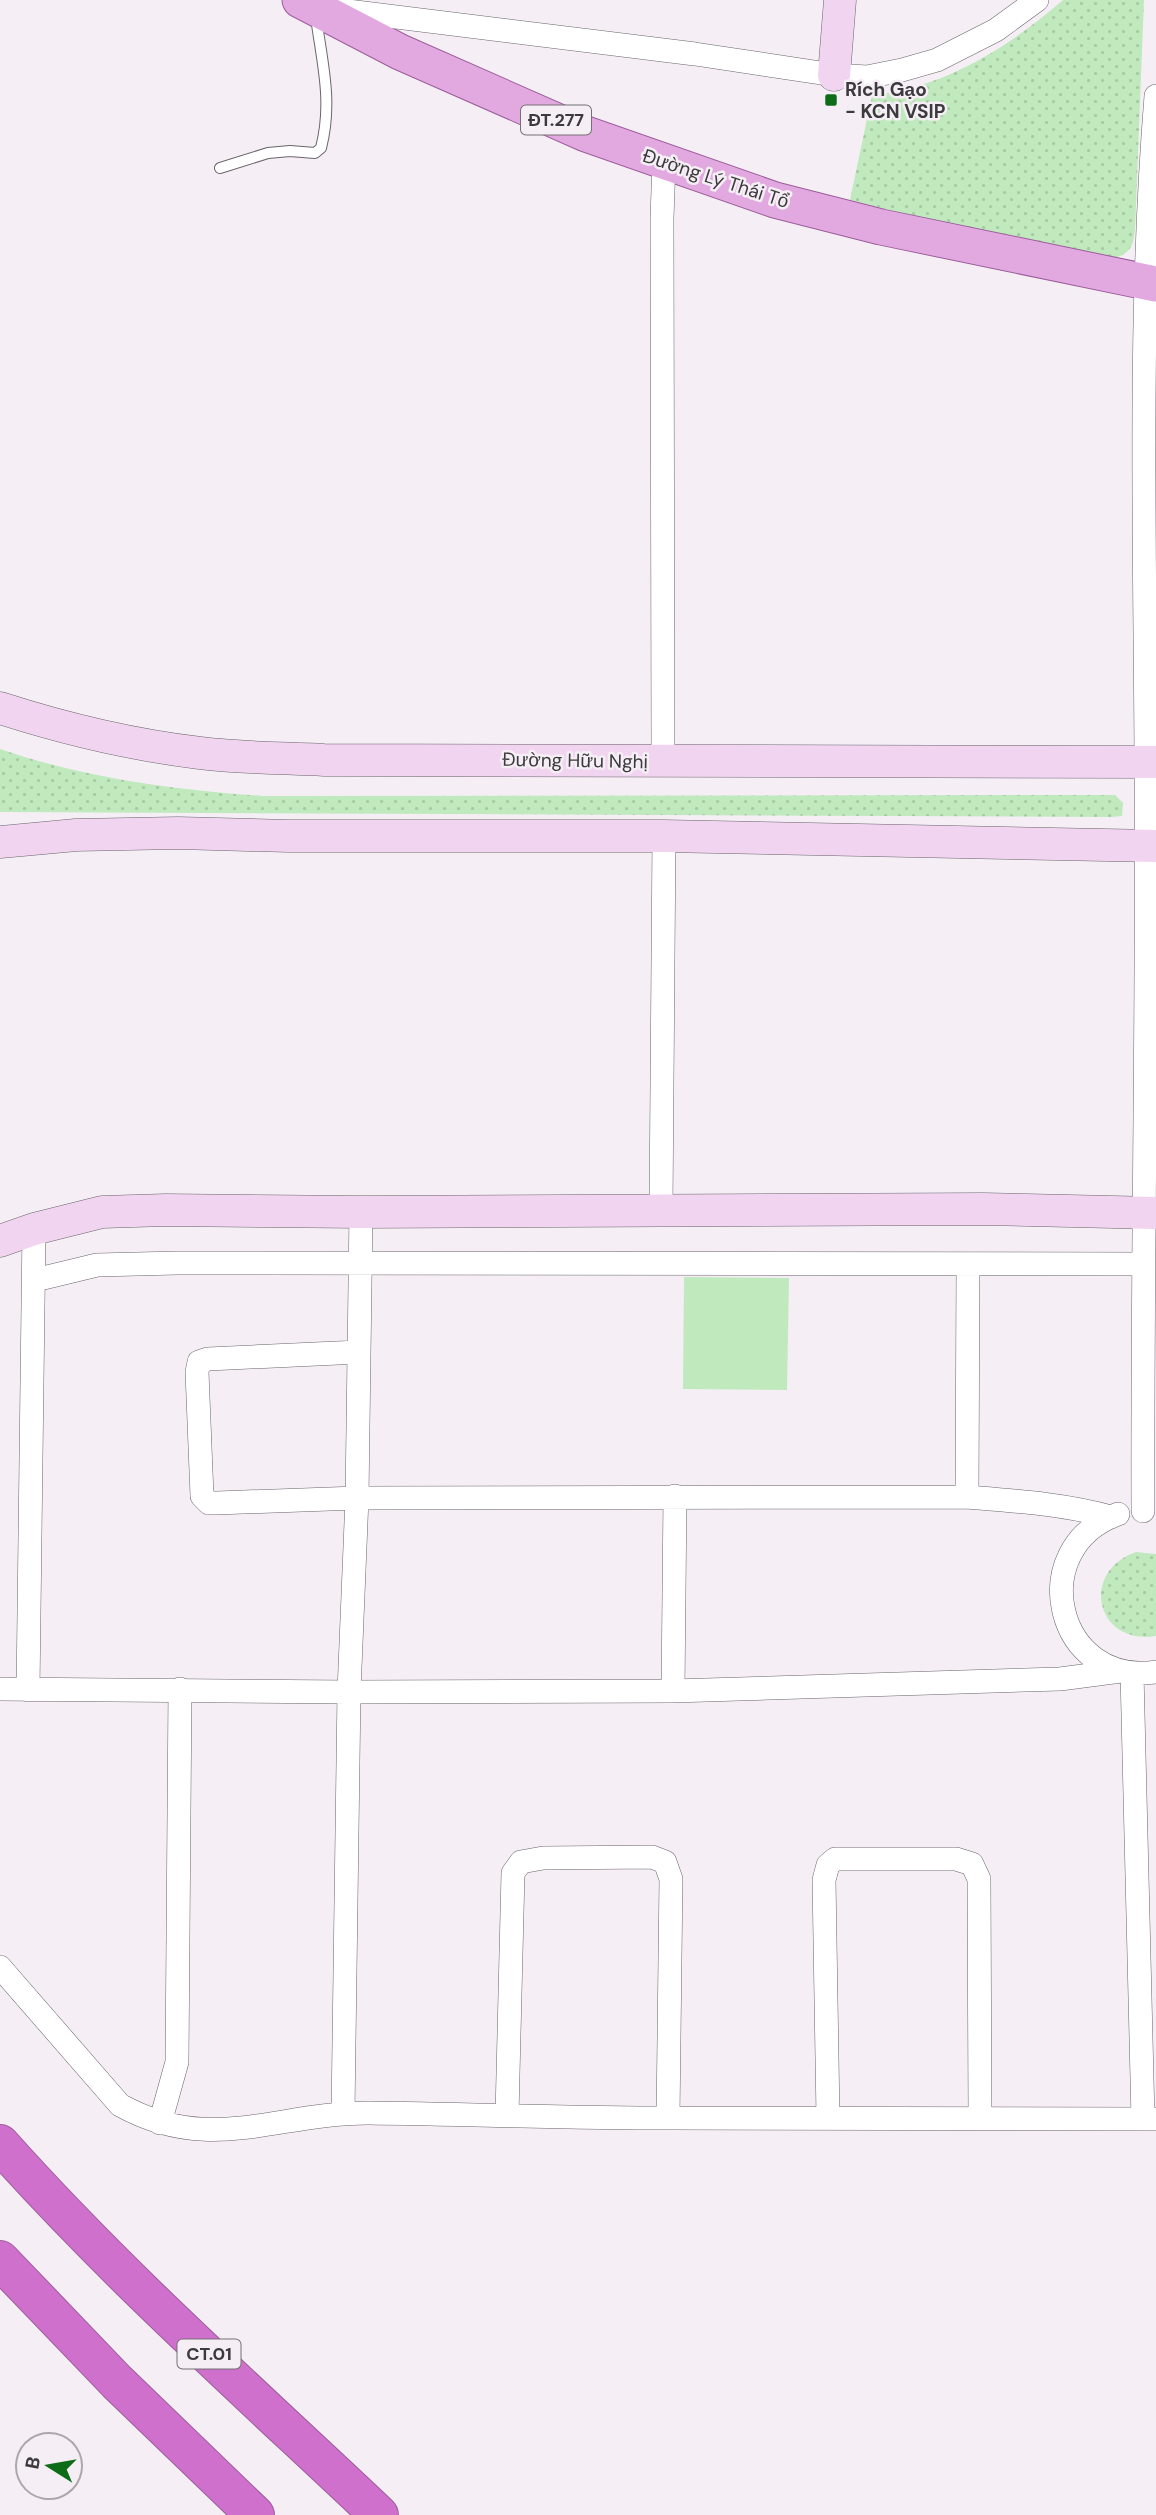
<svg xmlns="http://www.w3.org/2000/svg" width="1156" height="2515" font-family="'DM Sans',sans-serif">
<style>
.grass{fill:url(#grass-dots)}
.pitch{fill:#c0e9be}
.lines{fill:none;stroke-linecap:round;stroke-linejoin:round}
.lane-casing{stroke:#6a656a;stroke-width:12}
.street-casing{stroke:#6a656a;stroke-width:24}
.secondary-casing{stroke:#6a656a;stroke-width:33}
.primary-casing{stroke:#9c5d9a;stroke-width:37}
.highway-casing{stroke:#9c5d9a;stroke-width:40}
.lane{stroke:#fff;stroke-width:10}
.street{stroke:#fff;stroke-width:23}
.secondary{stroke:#f1d4f0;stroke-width:32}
.primary{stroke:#e2a9e1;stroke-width:35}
.highway{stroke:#cf70cd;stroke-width:38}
.poi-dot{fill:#0e6c18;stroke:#f5eff5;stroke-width:2.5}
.labels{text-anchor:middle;stroke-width:5;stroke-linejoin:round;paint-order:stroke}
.shield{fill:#f5eff5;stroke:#747074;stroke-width:2}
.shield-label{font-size:18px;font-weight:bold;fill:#3c3a3c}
.poi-label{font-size:19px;font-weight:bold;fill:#3c3a3c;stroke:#f5eff5;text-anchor:start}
.street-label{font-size:19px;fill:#3c3a3c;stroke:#f5eff5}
</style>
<defs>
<pattern id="grass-dots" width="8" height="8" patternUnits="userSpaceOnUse" patternTransform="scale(1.75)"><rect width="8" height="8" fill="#c0e9be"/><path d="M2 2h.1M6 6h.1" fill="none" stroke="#a6c9a4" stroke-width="1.8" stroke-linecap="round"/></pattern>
</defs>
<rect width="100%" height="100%" fill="#f5eff5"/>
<path class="grass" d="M 1063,0 L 1144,0 L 1135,230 C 1133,246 1131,253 1115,258 L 969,230 L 850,200 L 872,95 C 944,88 1009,47 1063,0 Z
M 0,749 C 84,778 175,790 263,796 L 1115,795 L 1123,803 L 1122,816 L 1112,817 L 0,812 Z
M 1136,1552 L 1156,1554 L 1156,1636 C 1096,1646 1079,1572 1136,1552 Z"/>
<path class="pitch" d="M 684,1277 L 789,1278 L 787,1390 L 683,1389 Z"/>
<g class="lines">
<g class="lane-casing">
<path id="lane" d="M 220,168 L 268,153 L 290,151 L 315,153 L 321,148 C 333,101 322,63 316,17"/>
</g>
<g class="street-casing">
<path id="street" d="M 332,9 L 695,54 L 834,75 L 867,77 L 902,70 L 937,60 L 996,30 L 1037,0
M 663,761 L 662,218 L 664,162
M 661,1209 L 664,836
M 35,1280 L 97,1265 L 177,1263 L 1142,1264
M 359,1352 L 208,1359 L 199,1362 L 197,1372 L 202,1496 L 209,1503 L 217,1503 L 357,1498 L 967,1497 C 1016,1501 1064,1504 1111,1517
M 967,1497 L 968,1265
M 1143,1511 C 1142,1260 1148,1008 1146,757 C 1145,537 1138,316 1156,96
M 1118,1514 C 1023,1548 1056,1687 1156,1672
M 1132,1673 L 1143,2119
M 0,1689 L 349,1692 L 673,1691 L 1060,1679 L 1121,1671
M 28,1690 L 34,1229
M 673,1691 L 675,1496
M 0,1967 L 120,2105 C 210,2155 275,2113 368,2113 C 468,2114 569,2118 669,2118 C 832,2119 994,2118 1156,2119
M 343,2113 L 349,1692 L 357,1498 L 361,1212
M 507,2115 L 513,1873 L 521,1862 L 543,1858 L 652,1857 L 665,1862 L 671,1879 L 668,2118
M 828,2117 L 824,1880 L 828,1865 L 835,1859 L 956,1859 L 972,1864 L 979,1879 L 980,2118
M 160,2123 L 177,2062 L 180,1689"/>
</g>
<g class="secondary-casing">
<path id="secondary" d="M 834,75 L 840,0
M 0,708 C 65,729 133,745 200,753 C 241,758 283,758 324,760 L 1156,762
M 0,842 L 76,835 L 178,833 L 288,836 L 664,836 L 1156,846
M 0,1241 L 34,1229 L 102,1212 L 166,1210 L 361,1212 L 983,1209 L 1156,1213"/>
</g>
<g class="primary-casing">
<path id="primary" d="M 300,0 L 400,52 L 586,134 L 775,200 L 881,227 L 1156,284"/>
</g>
<g class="highway-casing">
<path id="highway" d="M 0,2144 C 118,2276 251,2394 379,2515
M 0,2260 L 117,2382 L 255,2515"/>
</g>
<use href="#lane" class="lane"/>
<use href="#street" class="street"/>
<use href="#secondary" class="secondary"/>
<use href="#primary" class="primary"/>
<use href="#highway" class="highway"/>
</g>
<rect class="poi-dot" x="824" y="93" width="14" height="14" rx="3.5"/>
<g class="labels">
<g class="shield">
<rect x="521" y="105.5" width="70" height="29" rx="5"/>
<rect x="177.5" y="2339.5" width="63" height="29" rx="5"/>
</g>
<g class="shield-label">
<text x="556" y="126">ĐT.277</text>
<text x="209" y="2360">CT.01</text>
</g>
<g class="poi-label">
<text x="845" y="96">Rích Gạo<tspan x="845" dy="22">- KCN VSIP</tspan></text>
</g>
<g class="street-label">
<text transform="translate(716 178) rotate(18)" y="7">Đường Lý Thái Tổ</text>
<text transform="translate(575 760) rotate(1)" y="7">Đường Hữu Nghị</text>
</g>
</g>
<g transform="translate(49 2466) rotate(281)"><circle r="33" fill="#f5eff5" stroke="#aba7ab" stroke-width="2"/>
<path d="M0-5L12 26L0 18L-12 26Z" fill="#0e6c18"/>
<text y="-10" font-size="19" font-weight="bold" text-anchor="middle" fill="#3c3a3c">B</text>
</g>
</svg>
